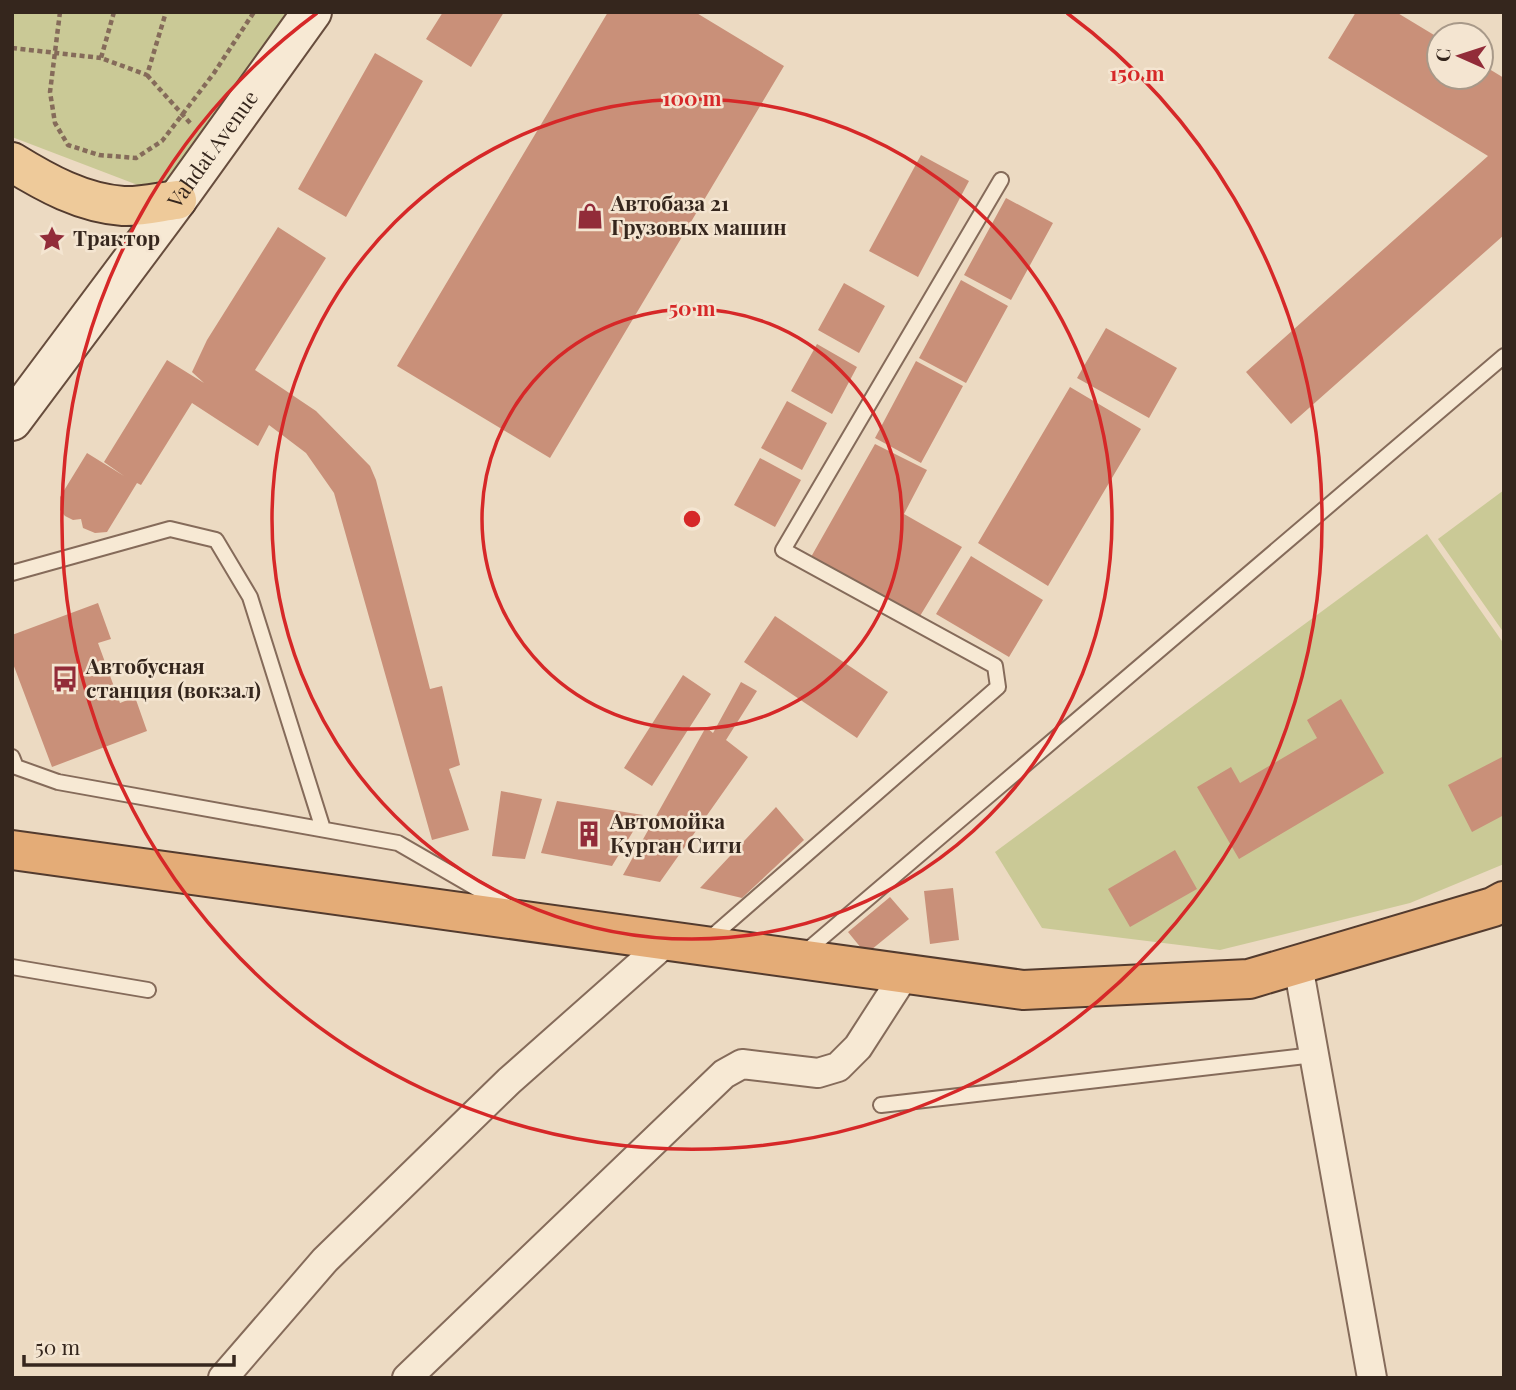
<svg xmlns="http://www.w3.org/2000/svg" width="1516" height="1390" font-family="'Playfair Display',serif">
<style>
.green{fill:#cac996}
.building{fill:#c99079}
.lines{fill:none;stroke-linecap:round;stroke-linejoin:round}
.service-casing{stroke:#856b5a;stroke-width:18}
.minor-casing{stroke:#856b5a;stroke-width:32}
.secondary-casing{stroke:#674d3d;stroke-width:42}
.primary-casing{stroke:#533b2e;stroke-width:42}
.trunk-casing{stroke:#533b2e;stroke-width:42}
.path{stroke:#856b5a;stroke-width:4.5;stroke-dasharray:5 3.5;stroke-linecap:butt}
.service{stroke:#f7e9d4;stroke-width:14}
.minor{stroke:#f7e9d4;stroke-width:28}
.secondary{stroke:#f7e9d4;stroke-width:38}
.primary{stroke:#eeca9a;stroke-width:38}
.trunk{stroke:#e4ac77;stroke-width:38}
.ring{fill:none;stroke:#d62828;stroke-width:3.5}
.labels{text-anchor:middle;stroke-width:5;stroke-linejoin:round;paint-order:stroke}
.street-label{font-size:21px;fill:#35261d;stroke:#f4e5d1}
.poi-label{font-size:21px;font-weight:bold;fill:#35261d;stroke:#f4e5d1;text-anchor:start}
.centre{fill:#d62828;stroke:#f4e5d1;stroke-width:3.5}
.ring-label{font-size:21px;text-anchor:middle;font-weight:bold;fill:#d62828;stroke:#f4e5d1;stroke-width:5;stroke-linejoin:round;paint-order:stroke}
</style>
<rect width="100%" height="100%" fill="#ecdac2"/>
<path class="green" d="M 12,12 L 312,12 L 177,200 L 12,137 Z
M 1504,490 L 1504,633 L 1438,539 Z
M 1427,534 L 1504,644 L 1504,864 L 1410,903 L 1220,950 L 1042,928 L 995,852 Z"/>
<path class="building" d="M 443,12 L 504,12 L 471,67 L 426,39 Z
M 608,12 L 695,12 L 784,66 L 550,458 L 397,366 Z
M 1356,12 L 1396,12 L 1439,38 L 1439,77 L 1481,77 L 1481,64 L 1504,78 L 1504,235 L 1291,424 L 1246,372 L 1488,156 L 1328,58 Z
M 375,53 L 423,81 L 346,217 L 298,189 Z
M 921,155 L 969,181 L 918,277 L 869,251 Z
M 1006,198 L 1053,223 L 1011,300 L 964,275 Z
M 278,227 L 326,258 L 255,370 L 316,411 L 370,466 L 376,480 L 430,689 L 442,686 L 460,765 L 449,769 L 469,830 L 432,840 L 334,493 L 306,453 L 269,425 L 258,446 L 192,403 L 141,485 L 137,483 L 107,532 L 95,533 L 83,528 L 81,519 L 73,520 L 65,516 L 60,510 L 60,497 L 87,453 L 124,476 L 104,462 L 167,360 L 204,383 L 192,372 L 207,340 Z
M 961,280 L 1008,306 L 966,383 L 919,358 Z
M 844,283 L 885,306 L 859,353 L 818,330 Z
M 1106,328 L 1177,368 L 1149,418 L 1077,378 Z
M 817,344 L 857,367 L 832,414 L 791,391 Z
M 916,361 L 963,386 L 921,463 L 875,438 Z
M 1070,387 L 1141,429 L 1048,586 L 978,543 Z
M 787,401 L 827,423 L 802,470 L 761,448 Z
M 875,444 L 927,470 L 904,514 L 962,547 L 920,616 L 811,557 Z
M 760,458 L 801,480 L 775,527 L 734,505 Z
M 971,556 L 1043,600 L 1009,657 L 936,614 Z
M 98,603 L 111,639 L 98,643 L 120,703 L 135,697 L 147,731 L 52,767 L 12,661 L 12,635 Z
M 775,616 L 888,692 L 857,738 L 744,662 Z
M 683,675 L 711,694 L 652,786 L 624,768 Z
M 741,682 L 757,691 L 726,740 L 748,757 L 660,882 L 623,875 L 706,727 L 713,733 Z
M 1341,699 L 1384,773 L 1239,859 L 1197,787 L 1231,767 L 1240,783 L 1317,738 L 1307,720 Z
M 1504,756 L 1504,815 L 1472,832 L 1448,785 Z
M 501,791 L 542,799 L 525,859 L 492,856 Z
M 557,801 L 643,815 L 612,866 L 541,853 Z
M 776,807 L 804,840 L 742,898 L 700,888 Z
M 1175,850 L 1197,889 L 1130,927 L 1108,889 Z
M 953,888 L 959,940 L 930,944 L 924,891 Z
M 890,897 L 909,919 L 866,954 L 848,932 Z"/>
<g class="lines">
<g class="service-casing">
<path id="service" d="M 12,573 L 170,529 L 216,540 L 250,597 L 323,829
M 12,757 L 16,767 L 58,782 L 398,843 L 507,906
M 707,941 L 998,687 L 995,666 L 783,550 L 1001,180
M 804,953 L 1504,356
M 12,967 L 148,990
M 881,1105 L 1314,1055"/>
</g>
<g class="minor-casing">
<path id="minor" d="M 1298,965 L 1372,1378
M 223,1378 L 325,1260 L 509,1081 L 666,942
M 407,1378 L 724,1074 L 742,1064 L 818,1073 L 838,1067 L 858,1047 L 905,974"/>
</g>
<g class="secondary-casing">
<g id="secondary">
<path id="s1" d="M 12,421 L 177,200 L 312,12"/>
</g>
</g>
<g class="primary-casing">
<path id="primary" d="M 12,162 C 46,183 82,203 123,206 C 140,207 160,202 177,200"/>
</g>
<g class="trunk-casing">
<path id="trunk" d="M 12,850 L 1023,990 L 1249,979 L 1493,907 L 1504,901"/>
</g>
<path class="path" d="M 60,12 L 50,92 L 55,123 L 68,145 L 99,155 L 136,158 L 162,141 L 214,73 L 254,12
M 114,12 L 101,58 L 147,75 L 166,12
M 12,48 L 101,58
M 147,75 L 191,124"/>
<use href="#service" class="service"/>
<use href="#minor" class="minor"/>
<use href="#secondary" class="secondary"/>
<use href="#primary" class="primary"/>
<use href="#trunk" class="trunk"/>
</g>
<g class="ring">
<circle cx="692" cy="519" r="210"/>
<circle cx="692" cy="519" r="420"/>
<path d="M1067 13A630 630 0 1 1 317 13"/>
</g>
<defs>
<g id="shop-bare" transform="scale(2.1)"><path d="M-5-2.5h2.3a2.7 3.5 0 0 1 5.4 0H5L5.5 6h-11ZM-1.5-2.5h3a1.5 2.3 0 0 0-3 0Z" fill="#922c39" stroke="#f4e5d1" stroke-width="2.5" paint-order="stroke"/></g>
<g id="sight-bare" transform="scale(2.1)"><path d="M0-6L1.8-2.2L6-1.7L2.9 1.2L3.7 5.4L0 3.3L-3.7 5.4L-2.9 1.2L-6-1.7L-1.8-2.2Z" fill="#922c39" stroke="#f4e5d1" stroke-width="2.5" paint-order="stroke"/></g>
<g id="bus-bare" transform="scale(2.1)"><path d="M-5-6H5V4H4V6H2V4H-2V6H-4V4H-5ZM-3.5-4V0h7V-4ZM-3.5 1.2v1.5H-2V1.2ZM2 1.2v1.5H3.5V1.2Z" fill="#922c39" stroke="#f4e5d1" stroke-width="2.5" paint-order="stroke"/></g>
<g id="building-bare" transform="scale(2.1)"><path d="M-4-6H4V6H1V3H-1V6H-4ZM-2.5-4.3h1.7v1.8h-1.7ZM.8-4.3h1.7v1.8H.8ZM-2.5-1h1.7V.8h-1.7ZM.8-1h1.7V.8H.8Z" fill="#922c39" stroke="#f4e5d1" stroke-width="2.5" paint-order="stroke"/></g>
</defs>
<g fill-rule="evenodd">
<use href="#shop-bare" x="590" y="216"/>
<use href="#sight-bare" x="52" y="239"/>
<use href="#bus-bare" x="65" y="679"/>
<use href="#building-bare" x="589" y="834"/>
</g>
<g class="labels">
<g class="street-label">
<text dy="7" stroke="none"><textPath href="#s1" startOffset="338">Vahdat Avenue</textPath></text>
</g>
<g class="poi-label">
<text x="611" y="211">Автобаза 21<tspan x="611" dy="24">Грузовых машин</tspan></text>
<text x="73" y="246">Трактор</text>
<text x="86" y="674">Автобусная<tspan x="86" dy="24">станция (вокзал)</tspan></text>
<text x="610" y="829">Автомойка<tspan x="610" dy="24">Курган Сити</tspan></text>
</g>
</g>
<circle cx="692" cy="519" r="10" class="centre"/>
<g class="ring-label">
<text x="1137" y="81">150 m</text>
<text x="692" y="106">100 m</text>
<text x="692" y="316">50 m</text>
</g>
<rect width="1516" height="1390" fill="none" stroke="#35261d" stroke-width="28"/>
<g transform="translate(1460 56) rotate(273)"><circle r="33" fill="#f4e5d1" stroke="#a89989" stroke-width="2"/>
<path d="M0-5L12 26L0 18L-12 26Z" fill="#922c39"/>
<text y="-10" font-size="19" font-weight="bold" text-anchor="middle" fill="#35261d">С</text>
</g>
<path d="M24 1355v10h210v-10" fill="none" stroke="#35261d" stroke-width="3.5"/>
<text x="35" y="1355" font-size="21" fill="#35261d" stroke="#f4e5d1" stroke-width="5" paint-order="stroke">50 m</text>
</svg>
